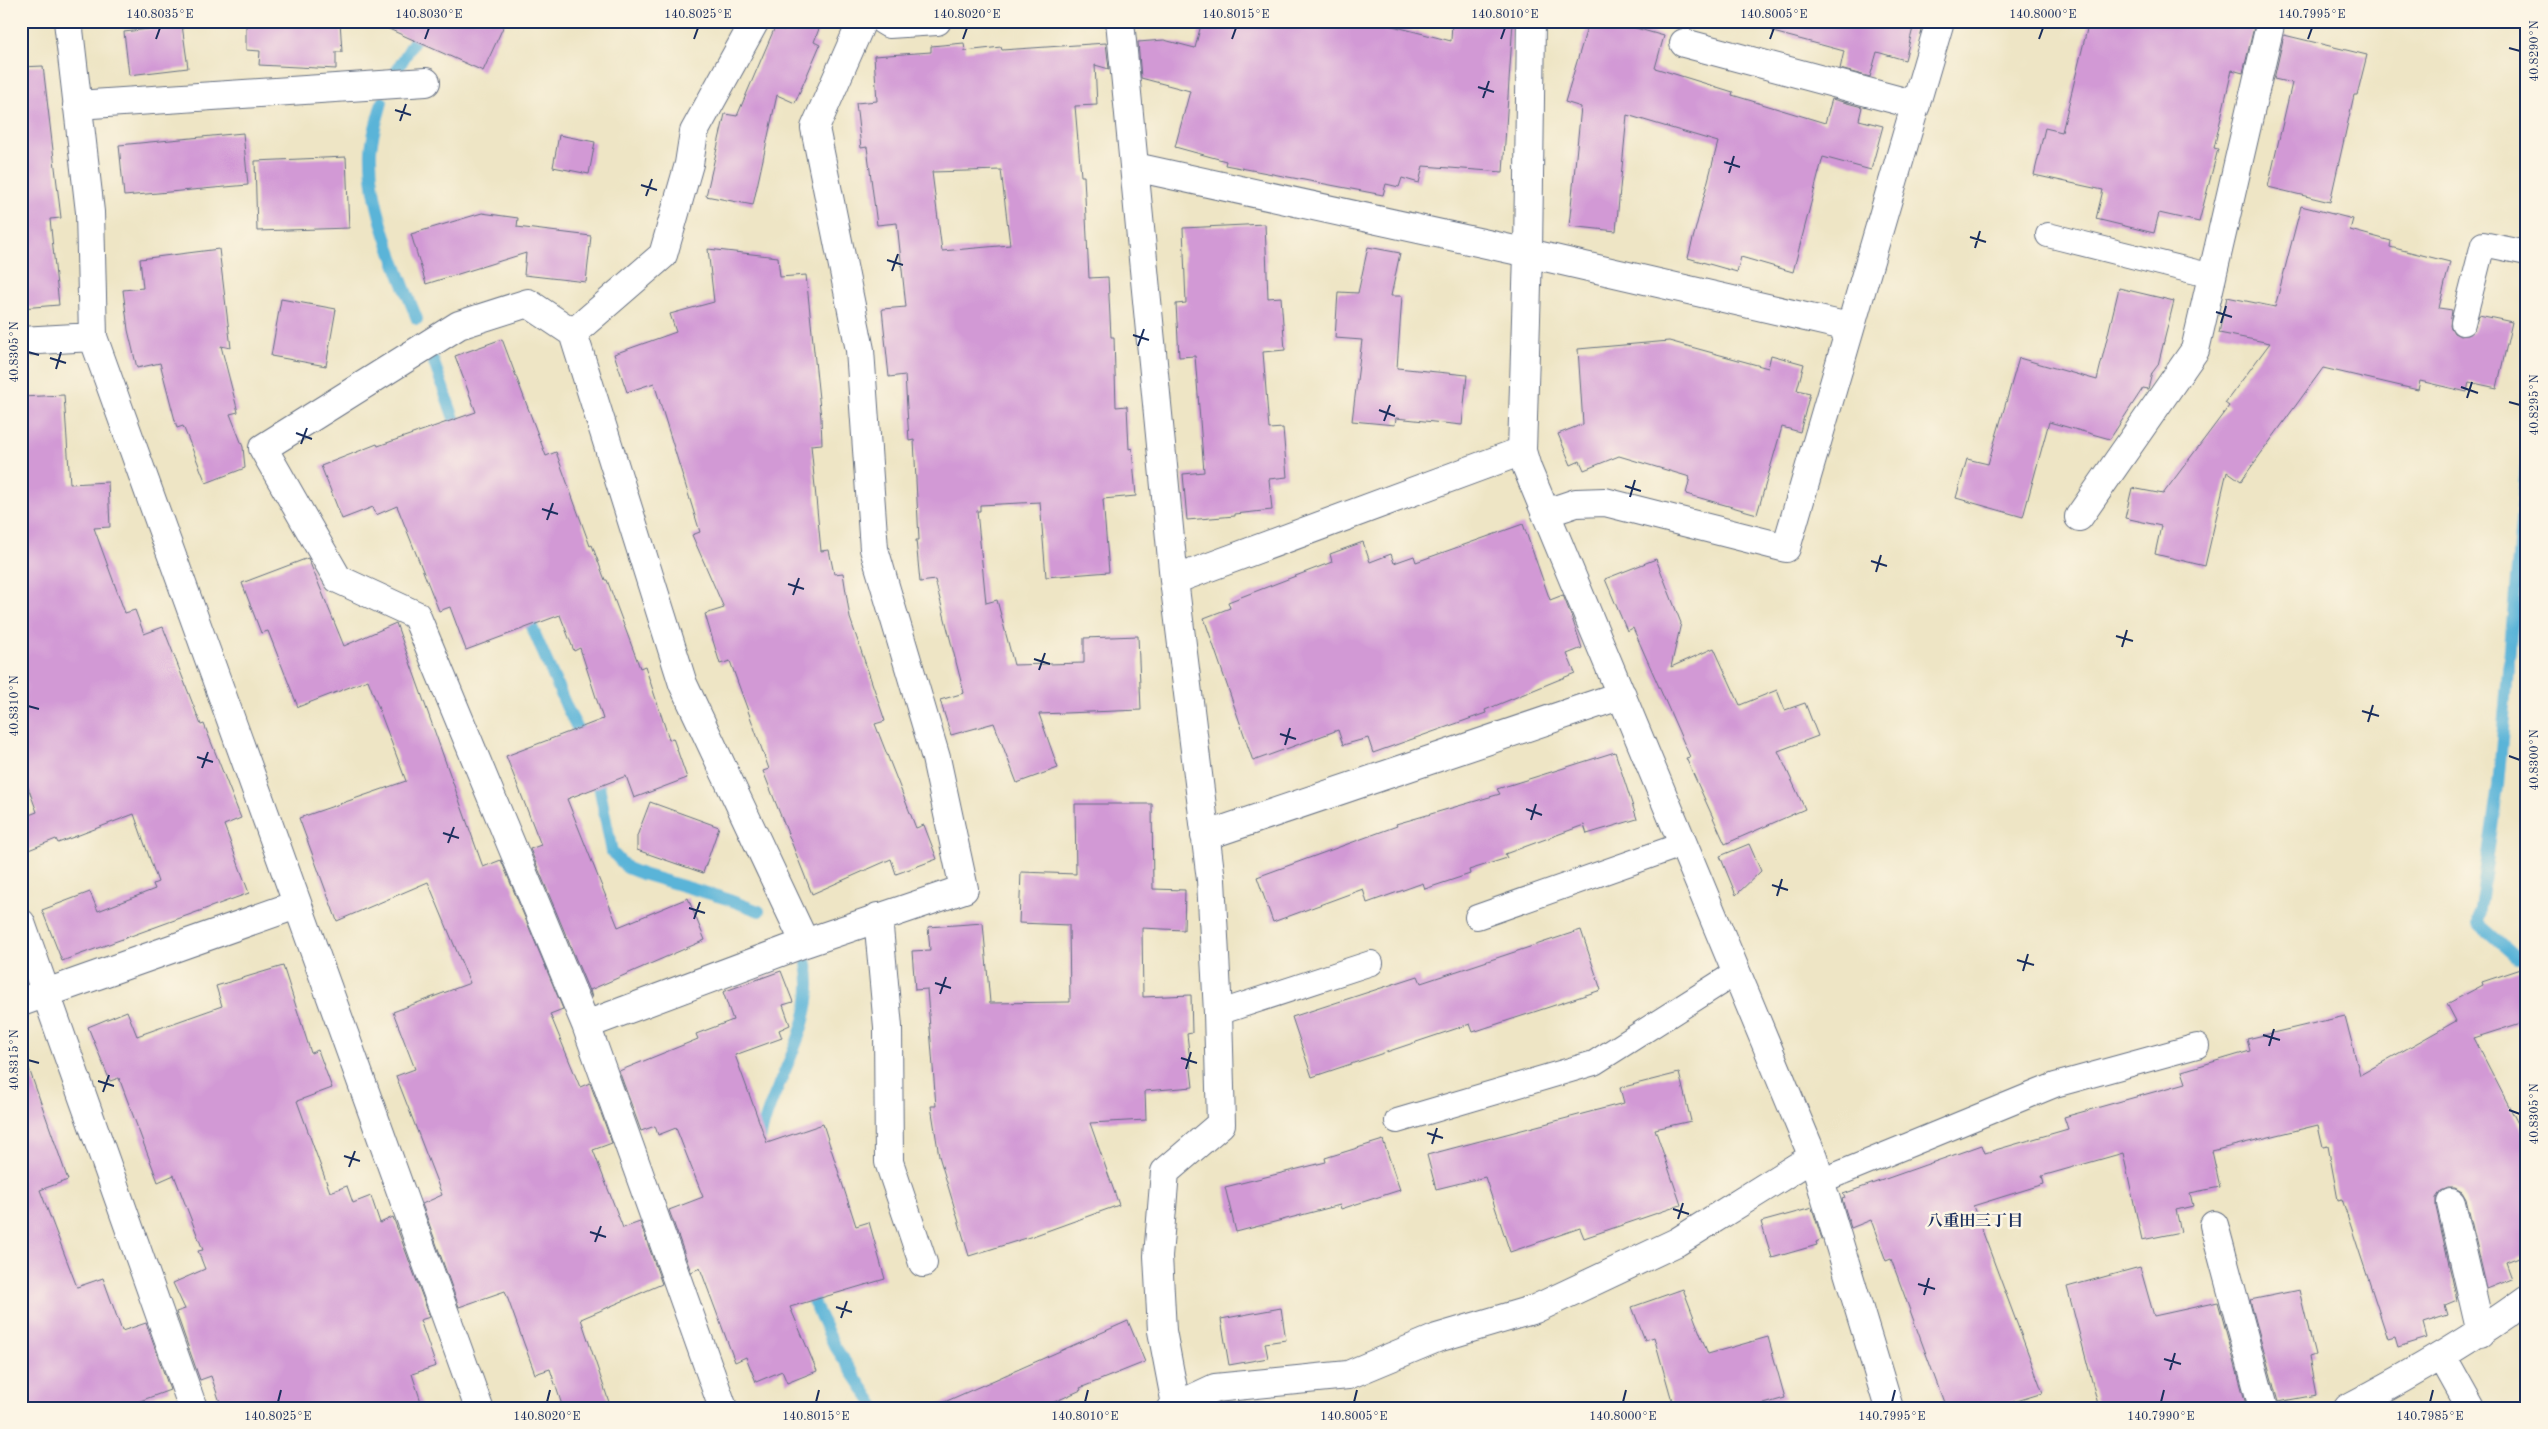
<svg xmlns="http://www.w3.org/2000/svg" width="2548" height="1429" font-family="'Old Standard TT','Noto Serif JP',serif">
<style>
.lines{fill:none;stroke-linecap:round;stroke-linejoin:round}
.stream{stroke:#5ab4d8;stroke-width:12}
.building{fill:#d299d5;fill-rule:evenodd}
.service-casing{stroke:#656f82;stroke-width:26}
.minor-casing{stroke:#656f82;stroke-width:30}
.service{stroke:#fff;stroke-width:24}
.minor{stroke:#fff;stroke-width:28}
.ticks{fill:none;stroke:#1b2f5e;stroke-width:2}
.labels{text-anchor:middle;stroke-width:5;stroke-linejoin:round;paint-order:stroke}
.neighbourhood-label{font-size:16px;font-weight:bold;fill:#1b2f5e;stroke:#fcf5e5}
.neatline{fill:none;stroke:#1b2f5e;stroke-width:2}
.ticks-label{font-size:12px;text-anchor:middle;fill:#1b2f5e}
</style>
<rect width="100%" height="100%" fill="#fcf5e5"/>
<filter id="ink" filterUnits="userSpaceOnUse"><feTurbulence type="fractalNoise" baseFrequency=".02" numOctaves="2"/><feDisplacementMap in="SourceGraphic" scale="10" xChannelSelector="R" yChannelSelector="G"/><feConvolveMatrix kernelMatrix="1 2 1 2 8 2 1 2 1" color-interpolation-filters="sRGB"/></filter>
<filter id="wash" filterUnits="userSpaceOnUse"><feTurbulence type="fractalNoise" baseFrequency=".0096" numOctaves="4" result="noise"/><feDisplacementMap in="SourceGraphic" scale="20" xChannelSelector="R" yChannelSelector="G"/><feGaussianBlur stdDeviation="1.12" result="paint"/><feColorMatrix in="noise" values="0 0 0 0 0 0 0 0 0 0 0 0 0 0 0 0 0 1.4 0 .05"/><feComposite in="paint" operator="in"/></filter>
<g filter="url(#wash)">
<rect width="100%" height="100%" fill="#eee5c5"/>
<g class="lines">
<path class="stream" d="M 396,72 L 423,26
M 382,102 C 378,118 372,134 371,151 C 369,207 397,268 417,319
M 433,360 L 460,435
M 2527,454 L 2498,786 L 2478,923 L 2516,957 L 2527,955
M 525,611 L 567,708 L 585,743
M 596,770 L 612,852 L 627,868 L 642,874 L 724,898 L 759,911
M 759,1145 C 769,1084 820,1027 807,964
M 806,1286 L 834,1345 L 876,1408"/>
</g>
<g id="blocks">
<path class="building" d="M 246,21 L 340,21 L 342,52 L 336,52 L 336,69 L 259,65 L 260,51 L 246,50 Z
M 371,21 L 506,21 L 483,71 Z
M 788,21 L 822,21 L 814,42 L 820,45 L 795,103 L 777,95 L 753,205 L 706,196 L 725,114 L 737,116 L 775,27 L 784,30 Z
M 1202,21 L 1373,21 L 1451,41 L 1452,21 L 1513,21 L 1503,172 L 1423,166 L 1419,183 L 1402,178 L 1399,187 L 1386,184 L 1383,195 L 1225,165 L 1226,161 L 1175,147 L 1190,91 L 1141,78 L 1138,42 L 1164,40 L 1195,48 Z
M 1589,21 L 1611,21 L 1664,36 L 1655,68 L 1733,92 L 1732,95 L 1825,123 L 1832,99 L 1862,107 L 1859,120 L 1883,126 L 1871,170 L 1823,157 L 1793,272 L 1741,257 L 1737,272 L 1688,258 L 1718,142 L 1627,115 L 1616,231 L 1569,226 L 1581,107 L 1565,102 Z
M 1775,21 L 1887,21 L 1913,28 L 1905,60 L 1877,52 L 1870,77 L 1840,69 L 1844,51 L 1773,32 Z
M 2089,21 L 2230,21 L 2254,27 L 2243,73 L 2232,70 L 2214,148 L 2218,149 L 2199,222 L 2159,213 L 2154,233 L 2096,219 L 2103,190 L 2034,175 L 2045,128 L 2062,132 Z
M 182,25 L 188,68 L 129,75 L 124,32 Z
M 2284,35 L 2367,55 L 2357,95 L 2354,95 L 2330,202 L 2268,187 L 2292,83 L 2274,79 Z
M 964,43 L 965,51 L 1001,47 L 1002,50 L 1106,43 L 1109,69 L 1095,65 L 1097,105 L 1075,106 L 1081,176 L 1084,176 L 1089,278 L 1108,277 L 1111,337 L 1114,337 L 1116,407 L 1127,406 L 1129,449 L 1132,448 L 1136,496 L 1103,499 L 1109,572 L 1046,577 L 1040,502 L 980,505 L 980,511 L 977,511 L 986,603 L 997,600 L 1014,665 L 1084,663 L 1084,638 L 1138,636 L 1141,710 L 1039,714 L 1058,768 L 1017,783 L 994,723 L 951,735 L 940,700 L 964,693 L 935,580 L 920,582 L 916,540 L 919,540 L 914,440 L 909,441 L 905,375 L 889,377 L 882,309 L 906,307 L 897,223 L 877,225 L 867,147 L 861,148 L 856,103 L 877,101 L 874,56 L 931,52 L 931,46 ZM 1001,170 L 1010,245 L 942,251 L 932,172 Z
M 43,66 L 61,218 L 50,219 L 59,305 L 21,308 L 21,67 Z
M 243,133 L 248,185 L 124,196 L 119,145 Z
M 559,135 L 595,142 L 589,174 L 553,167 Z
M 346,157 L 349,228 L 257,231 L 255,161 Z
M 2301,206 L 2353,219 L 2350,230 L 2391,241 L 2390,247 L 2450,262 L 2439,308 L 2452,310 L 2450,326 L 2454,333 L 2460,336 L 2472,333 L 2479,315 L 2512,322 L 2497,388 L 2469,382 L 2467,392 L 2420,381 L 2418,390 L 2323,368 L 2241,481 L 2227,471 L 2205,566 L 2155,554 L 2161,526 L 2125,518 L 2132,488 L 2163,494 L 2229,406 L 2225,403 L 2270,343 L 2219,333 L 2227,297 L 2275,307 Z
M 482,213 L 518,218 L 517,227 L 591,236 L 586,282 L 524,275 L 526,253 L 426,284 L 411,234 Z
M 1265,224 L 1268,298 L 1281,297 L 1285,350 L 1263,352 L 1269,429 L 1283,428 L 1287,477 L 1269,479 L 1272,510 L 1235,514 L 1235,516 L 1187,520 L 1183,474 L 1204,472 L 1195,356 L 1179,357 L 1176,304 L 1186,303 L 1183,228 Z
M 1368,247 L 1400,253 L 1391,296 L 1402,296 L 1397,368 L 1467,375 L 1462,425 L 1396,418 L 1395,425 L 1352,421 L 1362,340 L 1335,338 L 1338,292 L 1358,293 Z
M 219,249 L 231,348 L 221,346 L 238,412 L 230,414 L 243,447 L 245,468 L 206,483 L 183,426 L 177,428 L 160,363 L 137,368 L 128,330 L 123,290 L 143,288 L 140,259 Z
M 708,249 L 778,257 L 780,277 L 806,275 L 821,418 L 822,444 L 811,445 L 821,551 L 829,550 L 834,574 L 843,573 L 850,618 L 885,721 L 875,724 L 916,828 L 924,825 L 937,859 L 896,874 L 891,859 L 812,894 L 763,771 L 769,769 L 730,661 L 720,664 L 705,614 L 724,608 L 692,535 L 700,532 L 654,383 L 627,392 L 614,354 L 676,332 L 670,314 L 714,302 Z
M 2119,288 L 2174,301 L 2158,365 L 2152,373 L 2148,389 L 2143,388 L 2110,439 L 2049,422 L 2023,517 L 1956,498 L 1967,459 L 1988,464 L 2019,358 L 2097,380 Z
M 281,299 L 336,309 L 326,366 L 271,356 Z
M 502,339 L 546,456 L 556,452 L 590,546 L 592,545 L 605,580 L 607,580 L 640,668 L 645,666 L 669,739 L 673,738 L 687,778 L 634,798 L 626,776 L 567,799 L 618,927 L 688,898 L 705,940 L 590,990 L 592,998 L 530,849 L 541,845 L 506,756 L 603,719 L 580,648 L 574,651 L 560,615 L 466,650 L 450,607 L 439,611 L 397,506 L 376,515 L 373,507 L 342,519 L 321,466 L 377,444 L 378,446 L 476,412 L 455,356 Z
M 1669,341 L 1768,368 L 1771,355 L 1804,364 L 1797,390 L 1810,393 L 1800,432 L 1782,427 L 1757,514 L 1686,494 L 1690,477 L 1619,456 L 1584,470 L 1580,461 L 1571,465 L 1558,434 L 1583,424 L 1578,349 Z
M 64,395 L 70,484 L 108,482 L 110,527 L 94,528 L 125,613 L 135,610 L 144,634 L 163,627 L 201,725 L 204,724 L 241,818 L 224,825 L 249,893 L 62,961 L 42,910 L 90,892 L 98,911 L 155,889 L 153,884 L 158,882 L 134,814 L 58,843 L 56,839 L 21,853 L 21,818 L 37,812 L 21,768 L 21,397 Z
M 1523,524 L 1550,600 L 1563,595 L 1571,615 L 1582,648 L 1567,654 L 1575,673 L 1485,710 L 1486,713 L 1373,753 L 1368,738 L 1343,745 L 1338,730 L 1253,761 L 1204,618 L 1230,608 L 1228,602 L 1332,562 L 1330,554 L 1363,542 L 1370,562 L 1391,554 L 1394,563 L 1414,556 L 1416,562 Z
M 308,558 L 344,646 L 396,623 L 483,867 L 501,860 L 563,1009 L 550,1014 L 580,1087 L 590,1083 L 612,1143 L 593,1150 L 623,1228 L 640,1222 L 662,1284 L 581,1319 L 611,1408 L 563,1408 L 550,1369 L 535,1374 L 505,1291 L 459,1307 L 422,1204 L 442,1195 L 396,1076 L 415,1069 L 393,1012 L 470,983 L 428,882 L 337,921 L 299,818 L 406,781 L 368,680 L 298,707 L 268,631 L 261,633 L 242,583 Z
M 1656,559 L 1681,623 L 1671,667 L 1714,648 L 1740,705 L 1777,690 L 1785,710 L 1805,703 L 1818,736 L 1778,751 L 1805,809 L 1725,844 L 1686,758 L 1690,757 L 1633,628 L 1627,631 L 1605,579 Z
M 1615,752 L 1637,819 L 1587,834 L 1584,825 L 1505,854 L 1507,858 L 1469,870 L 1470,874 L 1425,889 L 1423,883 L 1367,903 L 1363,889 L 1273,922 L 1257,877 L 1397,826 L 1396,824 L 1500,794 L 1497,789 Z
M 650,802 L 719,827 L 703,873 L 637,850 L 637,836 Z
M 1075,804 L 1152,804 L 1153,889 L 1185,890 L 1184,930 L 1142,928 L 1143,997 L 1191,995 L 1192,1033 L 1187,1034 L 1193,1087 L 1145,1091 L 1146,1120 L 1090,1123 L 1119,1205 L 1033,1236 L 969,1256 L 939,1156 L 931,1106 L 936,1106 L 927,989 L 915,990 L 912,951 L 930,950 L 928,927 L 983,923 L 990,1003 L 1070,1002 L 1069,925 L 1019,923 L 1021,872 L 1076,874 Z
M 1749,844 L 1761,871 L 1736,895 L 1720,856 Z
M 1581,930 L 1601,990 L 1473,1032 L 1470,1024 L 1312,1077 L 1292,1017 L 1418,976 L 1421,983 Z
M 283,966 L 311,1053 L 318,1050 L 332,1088 L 297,1101 L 330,1192 L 347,1186 L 353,1203 L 371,1196 L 380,1223 L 393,1217 L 430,1317 L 420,1320 L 436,1366 L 412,1374 L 423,1408 L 222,1408 L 211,1376 L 200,1380 L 176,1312 L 185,1309 L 173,1283 L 205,1269 L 198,1251 L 203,1250 L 174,1175 L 158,1182 L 119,1078 L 110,1081 L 88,1027 L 127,1011 L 137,1036 L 222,1006 L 216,986 Z
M 2527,967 L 2527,1021 L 2474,1038 L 2527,1141 L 2527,1254 L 2506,1262 L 2512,1279 L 2487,1289 L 2466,1199 L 2462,1192 L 2455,1188 L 2448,1188 L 2441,1191 L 2436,1198 L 2436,1207 L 2457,1300 L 2445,1305 L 2448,1315 L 2423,1323 L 2427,1338 L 2398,1347 L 2395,1337 L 2388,1339 L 2342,1199 L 2338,1200 L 2328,1146 L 2323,1147 L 2318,1125 L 2212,1151 L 2220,1187 L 2190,1193 L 2193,1206 L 2176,1210 L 2181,1232 L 2142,1240 L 2123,1153 L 2042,1176 L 2044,1184 L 1973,1206 L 2043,1393 L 1994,1408 L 1946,1408 L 1891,1259 L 1886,1261 L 1871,1220 L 1851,1228 L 1842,1199 L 1845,1198 L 1843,1194 L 1982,1145 L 1985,1153 L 2068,1129 L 2064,1117 L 2186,1083 L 2182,1071 L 2250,1051 L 2247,1039 L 2345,1016 L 2360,1075 L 2456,1021 L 2447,1004 L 2483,985 L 2482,982 Z
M 781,971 L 793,1002 L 783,1005 L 790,1025 L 779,1030 L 782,1038 L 735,1055 L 767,1143 L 823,1124 L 856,1226 L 869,1222 L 885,1279 L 790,1307 L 817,1371 L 787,1383 L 782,1371 L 756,1382 L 746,1357 L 735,1362 L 700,1268 L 691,1272 L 669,1210 L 703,1197 L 676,1128 L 658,1135 L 655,1126 L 641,1131 L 619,1071 L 698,1039 L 696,1034 L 733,1020 L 723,992 Z
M 26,1060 L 68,1180 L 40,1190 L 77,1287 L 103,1278 L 122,1331 L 146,1323 L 170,1390 L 121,1408 L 21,1408 L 21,1061 Z
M 1679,1073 L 1691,1121 L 1655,1129 L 1681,1205 L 1584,1238 L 1580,1228 L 1510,1252 L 1485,1177 L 1436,1189 L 1427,1155 L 1624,1103 L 1620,1088 Z
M 1383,1140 L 1400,1190 L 1341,1209 L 1340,1205 L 1236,1232 L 1225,1187 L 1326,1162 L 1325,1158 Z
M 1812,1208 L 1822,1239 L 1816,1242 L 1817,1245 L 1772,1258 L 1761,1222 Z
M 2140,1267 L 2154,1316 L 2218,1302 L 2247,1408 L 2099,1408 L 2067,1287 Z
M 1683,1289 L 1708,1354 L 1768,1337 L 1785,1398 L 1750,1408 L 1674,1408 L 1654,1337 L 1645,1340 L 1632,1307 Z
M 2299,1290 L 2315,1355 L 2309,1357 L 2316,1395 L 2278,1402 L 2250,1300 Z
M 1281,1308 L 1286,1340 L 1265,1343 L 1268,1358 L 1229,1365 L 1221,1319 Z
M 1128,1321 L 1145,1362 L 1080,1388 L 1081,1390 L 1041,1408 L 931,1408 Z"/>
</g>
</g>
<g filter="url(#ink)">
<use href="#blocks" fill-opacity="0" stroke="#656f82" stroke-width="1"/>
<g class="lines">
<g class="service-casing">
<path id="service" d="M 2048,235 L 2212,276
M 2463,323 L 2483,244 L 2527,253
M 1477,917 L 1684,844
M 1218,1013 L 1371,963
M 1397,1121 L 1594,1063 L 1737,972
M 1821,1181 L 2055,1085 L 2197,1046"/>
</g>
<g class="minor-casing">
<path id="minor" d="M 68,21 L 90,212 L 93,337 L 479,1408
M 884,21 L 889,24 L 937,21
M 1120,21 L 1174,580 L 1211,880 L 1218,1013 L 1221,1124 L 1165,1172 L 1158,1256 L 1162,1331 L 1176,1405
M 1531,21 L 1528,253 L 1522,451 L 1527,468 L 1813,1157 L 1889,1408
M 1684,43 L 1916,105
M 77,105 L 426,82
M 1135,167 L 1528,253 L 1849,327
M 573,333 L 683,684 L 805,943
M 21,341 L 93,337
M 1546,513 L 1576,503 L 1605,502 L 1786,548 L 1940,21
M 2079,517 L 2195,350 L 2271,21
M 1174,580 L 1522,451
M 1205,836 L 1622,695
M 878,917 L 888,1027 L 889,1162 L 923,1263
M 21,923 L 193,1408
M 21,1002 L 296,905
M 586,1025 L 805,943 L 964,889 L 936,758 L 874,549 L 860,350 L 815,128 L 862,21
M 2451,1203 L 2481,1333
M 2214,1225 L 2263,1408
M 2442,1356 L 2471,1408
M 723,1408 L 586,1025 L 416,615 L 338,579 L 263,448 L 459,325 L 528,303 L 573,333 L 663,255 L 689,164 L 694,132 L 755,21
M 1172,1408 L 1215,1388 L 1348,1375 L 1437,1338 L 1535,1309 L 1677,1242 L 1813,1157
M 2348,1408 C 2411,1375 2470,1341 2527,1299"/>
</g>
<use href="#service" class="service"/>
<use href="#minor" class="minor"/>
</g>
</g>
<path class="ticks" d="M 156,39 L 160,28M 425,39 L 429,28M 694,39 L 698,28M 963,39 L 967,28M 1232,39 L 1236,28M 1501,39 L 1505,28M 1770,39 L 1774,28M 2039,39 L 2043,28M 2308,39 L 2312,28M 2509,48 L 2520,51M 1478,87 L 1494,92M 1483,98 L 1489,81M 395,110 L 411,115M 400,121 L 406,104M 1724,162 L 1740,167M 1729,173 L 1734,156M 641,185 L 657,190M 646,196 L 652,179M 1970,237 L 1986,242M 1975,248 L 1980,231M 887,260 L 903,265M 892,271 L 898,254M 2216,312 L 2232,317M 2221,323 L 2226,306M 1133,335 L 1149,340M 1138,346 L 1144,329M 28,352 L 39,355M 50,358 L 66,363M 56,369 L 61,352M 2461,387 L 2478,393M 2467,398 L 2472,382M 2509,402 L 2520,405M 1379,410 L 1395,416M 1384,421 L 1390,405M 296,433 L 312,439M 301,444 L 307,428M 1625,486 L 1641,491M 1630,497 L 1635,480M 542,509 L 558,514M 547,520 L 553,503M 1871,561 L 1887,566M 1876,572 L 1881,555M 788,584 L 804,589M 793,595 L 799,578M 2116,636 L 2133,641M 2122,647 L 2127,630M 1034,659 L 1050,664M 1039,670 L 1045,653M 28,706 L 39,709M 2362,711 L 2379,716M 2368,722 L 2373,705M 1280,734 L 1296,739M 1285,745 L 1290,728M 2509,756 L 2520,760M 197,757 L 213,762M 202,768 L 208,752M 1526,809 L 1542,815M 1531,820 L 1536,804M 443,833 L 459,838M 448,843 L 454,827M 1772,885 L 1788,890M 1777,896 L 1782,879M 689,908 L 705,913M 694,919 L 700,902M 2017,960 L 2034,965M 2023,971 L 2028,954M 935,983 L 951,988M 940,994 L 946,977M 2263,1035 L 2280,1040M 2269,1046 L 2274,1029M 1181,1058 L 1197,1063M 28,1060 L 39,1063M 1186,1069 L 1191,1052M 98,1081 L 114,1086M 103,1092 L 109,1075M 2509,1110 L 2520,1114M 1427,1133 L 1443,1138M 1432,1144 L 1437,1128M 344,1156 L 360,1161M 349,1167 L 355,1151M 1673,1209 L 1689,1214M 1678,1219 L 1683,1203M 590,1232 L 606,1237M 595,1242 L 601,1226M 1918,1284 L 1935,1289M 1924,1295 L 1929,1278M 836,1307 L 852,1312M 841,1318 L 847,1301M 2164,1359 L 2181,1364M 2170,1370 L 2175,1353M 278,1402 L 281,1390M 547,1402 L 550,1390M 816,1402 L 819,1390M 1085,1402 L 1088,1390M 1354,1402 L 1357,1390M 1623,1402 L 1626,1390M 1892,1402 L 1895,1390M 2161,1402 L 2164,1390M 2430,1402 L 2433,1390"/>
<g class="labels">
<g class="neighbourhood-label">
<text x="1975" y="1226">八重田三丁目</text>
</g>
</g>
<rect width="2548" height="1429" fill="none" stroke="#fcf5e5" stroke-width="55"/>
<rect x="28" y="28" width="2492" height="1374" class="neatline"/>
<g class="ticks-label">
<text x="160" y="18">140.8035°E</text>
<text x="429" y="18">140.8030°E</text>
<text x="698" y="18">140.8025°E</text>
<text x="967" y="18">140.8020°E</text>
<text x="1236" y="18">140.8015°E</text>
<text x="1505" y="18">140.8010°E</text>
<text x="1774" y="18">140.8005°E</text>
<text x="2043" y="18">140.8000°E</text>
<text x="2312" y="18">140.7995°E</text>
<text transform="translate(2534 51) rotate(-90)" y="4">40.8290°N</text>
<text transform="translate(14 352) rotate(-90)" y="4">40.8305°N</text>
<text transform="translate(2534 405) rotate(-90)" y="4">40.8295°N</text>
<text transform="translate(14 706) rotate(-90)" y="4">40.8310°N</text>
<text transform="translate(2534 760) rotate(-90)" y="4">40.8300°N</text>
<text transform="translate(14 1060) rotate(-90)" y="4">40.8315°N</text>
<text transform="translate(2534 1114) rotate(-90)" y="4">40.8305°N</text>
<text x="278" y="1420">140.8025°E</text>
<text x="547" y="1420">140.8020°E</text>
<text x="816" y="1420">140.8015°E</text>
<text x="1085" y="1420">140.8010°E</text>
<text x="1354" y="1420">140.8005°E</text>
<text x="1623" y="1420">140.8000°E</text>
<text x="1892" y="1420">140.7995°E</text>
<text x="2161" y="1420">140.7990°E</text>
<text x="2430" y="1420">140.7985°E</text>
</g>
</svg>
